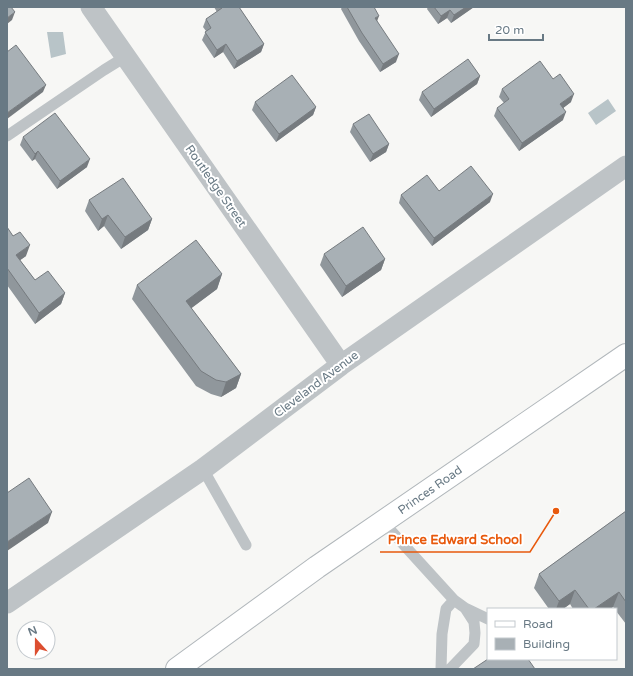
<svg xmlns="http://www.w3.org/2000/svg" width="633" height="676" font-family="'Varela Round',sans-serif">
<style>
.water{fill:#b8c4c8}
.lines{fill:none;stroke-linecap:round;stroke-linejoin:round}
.secondary-casing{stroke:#b1b7bb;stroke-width:24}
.lane{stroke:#bec3c6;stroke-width:11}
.street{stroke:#bec3c6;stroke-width:21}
.secondary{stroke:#fff;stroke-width:22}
.wall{fill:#90979c}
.shaded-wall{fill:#767b7f}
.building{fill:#a8b0b5;stroke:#767b7f}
.labels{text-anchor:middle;stroke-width:4;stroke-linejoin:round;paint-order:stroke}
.street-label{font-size:12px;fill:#687984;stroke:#fff}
.leader{fill:none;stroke:#e8590c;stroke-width:1.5}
.callout-dot{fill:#e8590c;stroke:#fff;stroke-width:1.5}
.callout-label{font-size:13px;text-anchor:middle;font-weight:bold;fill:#e8590c;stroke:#fff;stroke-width:4;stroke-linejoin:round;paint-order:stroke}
</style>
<rect width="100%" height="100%" fill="#f7f7f5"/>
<path class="water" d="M 47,32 L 63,32 L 66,54 L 51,58 Z
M 608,99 L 616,111 L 596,125 L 588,113 Z"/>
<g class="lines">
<g class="secondary-casing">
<path id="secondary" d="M 177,669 L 317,567 L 626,355"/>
</g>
<path class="lane" d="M 7,136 L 104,70 L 125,57
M 203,469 L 246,545
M 383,522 L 454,600
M 465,608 L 488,619
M 441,669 L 442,634 L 446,609 L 454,600 L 465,608 L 474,622 L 475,633 L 474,644 L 450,669"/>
<path class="street" d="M 91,7 L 341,365
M 7,603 L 203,469 L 341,365 L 626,166"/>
<use href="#secondary" class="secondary"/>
</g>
<path class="wall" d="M 214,7 L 239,7 L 264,44 L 261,52 L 234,69 L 223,52 L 214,58 L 202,40 L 206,31 L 203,27 L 206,19 L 217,12 Z
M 342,7 L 374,7 L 377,21 L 396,62 L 380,72 L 359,41 L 341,9 Z
M 428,7 L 474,7 L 451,23 L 447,18 L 438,24 L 427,9 Z
M 480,76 L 477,84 L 431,117 L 419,100 L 422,92 Z
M 502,89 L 571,102 L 563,108 L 563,120 L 519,151 L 494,116 L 497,108 L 504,103 L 499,97 Z
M 255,102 L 316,107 L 313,115 L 276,142 L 252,110 Z
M 353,124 L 389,144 L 386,152 L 370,162 L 350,132 Z
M 23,137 L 87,167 L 57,189 L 35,159 L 32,161 L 20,145 Z
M 401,195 L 490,202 L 432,246 L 399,203 Z
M 89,200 L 152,219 L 148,230 L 121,249 L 104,226 L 98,231 L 85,211 Z
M 7,227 L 26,256 L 20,260 L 35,280 L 65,293 L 61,304 L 35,324 L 7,285 Z
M 324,254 L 385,259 L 381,270 L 342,297 L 320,265 Z
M 222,274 L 217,289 L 191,308 L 241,374 L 236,388 L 221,397 L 211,394 L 196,386 L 132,299 L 137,285 Z
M 626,511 L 626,624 L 616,611 L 616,609 L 615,609 L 613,607 L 610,609 L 573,609 L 570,604 L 563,609 L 549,609 L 534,588 L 539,574 Z"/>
<path class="shaded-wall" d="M 466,7 L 474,7 L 451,23 L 454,15 Z
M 450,10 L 447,18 L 438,24 L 441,16 Z
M 15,12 L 12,20 L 7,24 L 7,18 Z
M 379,16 L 376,24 L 375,18 Z
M 226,44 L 223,52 L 214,58 L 217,50 Z
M 264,44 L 261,52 L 234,69 L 237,61 Z
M 399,54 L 396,62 L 380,72 L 383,64 Z
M 480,76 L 477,84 L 431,117 L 434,109 Z
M 46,85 L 43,92 L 7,119 L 7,113 Z
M 574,94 L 571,102 L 558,112 L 560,104 Z
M 316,107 L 313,115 L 276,142 L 279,134 Z
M 566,112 L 563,120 L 519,151 L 522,143 Z
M 389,144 L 386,152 L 370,162 L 373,154 Z
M 38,151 L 35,159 L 32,161 L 35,154 Z
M 90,159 L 87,167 L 57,189 L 60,181 Z
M 493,194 L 490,202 L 432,246 L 434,238 Z
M 108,215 L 104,226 L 98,231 L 102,219 Z
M 152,219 L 148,230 L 121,249 L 125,237 Z
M 30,245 L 26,256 L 12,266 L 16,255 Z
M 385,259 L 381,270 L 342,297 L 346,286 Z
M 222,274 L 217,289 L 181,316 L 186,301 Z
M 65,293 L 61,304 L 35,324 L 39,313 Z
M 241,374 L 236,388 L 221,397 L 226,382 Z
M 52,512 L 48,523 L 7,551 L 7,542 Z
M 575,590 L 570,604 L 563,609 L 556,609 L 559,601 Z
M 619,592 L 613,607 L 610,609 L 594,609 Z"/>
<path class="building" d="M 7,7 L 11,7 L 15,12 L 7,18 Z
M 222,7 L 239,7 L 264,44 L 237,61 L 226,44 L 217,50 L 205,32 L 211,28 L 206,19 L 222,8 Z
M 347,7 L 374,7 L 379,16 L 375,18 L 399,54 L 383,64 L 362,33 Z
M 434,7 L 466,7 L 454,15 L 450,10 L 441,16 Z
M 16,45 L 46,85 L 7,113 L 7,52 Z
M 468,59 L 480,76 L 434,109 L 422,92 Z
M 540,61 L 553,79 L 560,74 L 574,94 L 560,104 L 566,112 L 522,143 L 497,108 L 509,99 L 502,89 Z
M 292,75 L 316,107 L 279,134 L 255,102 Z
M 55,113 L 90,159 L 60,181 L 38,151 L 35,154 L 23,137 Z
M 369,114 L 389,144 L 373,154 L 353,124 Z
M 471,166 L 493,194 L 434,238 L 401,195 L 427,175 L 439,191 Z
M 123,178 L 152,219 L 125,237 L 108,215 L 102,219 L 89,200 Z
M 7,227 L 13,236 L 20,232 L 30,245 L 16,255 L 35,280 L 48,271 L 65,293 L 39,313 L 7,268 Z
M 363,227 L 385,259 L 346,286 L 324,254 Z
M 196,240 L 222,274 L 186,301 L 241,374 L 226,382 L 216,380 L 201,371 L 137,285 Z
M 29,478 L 52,512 L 7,542 L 7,493 Z
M 626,511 L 626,602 L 619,592 L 594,609 L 589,609 L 575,590 L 559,601 L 539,574 Z
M 488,659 L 528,659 L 535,669 L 473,669 Z"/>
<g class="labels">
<g class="street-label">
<text transform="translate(216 186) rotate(55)" y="4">Routledge Street</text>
<text transform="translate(316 384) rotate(-37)" y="4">Cleveland Avenue</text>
<text transform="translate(430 490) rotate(-35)" y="4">Princes Road</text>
</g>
</g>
<path class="leader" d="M556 511L530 552H380"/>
<circle class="callout-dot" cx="556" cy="511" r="4"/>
<g class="callout-label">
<text x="455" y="544">Prince Edward School</text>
</g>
<rect width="633" height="676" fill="none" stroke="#687984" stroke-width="16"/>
<rect x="487" y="608" width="130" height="52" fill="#ffffff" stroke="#c3c9ce"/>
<rect x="495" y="621" width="20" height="6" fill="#ffffff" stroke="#c3c9ce"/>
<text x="523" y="628" font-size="12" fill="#687984">Road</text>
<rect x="495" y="638" width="20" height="12" fill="#a8b0b5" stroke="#c3c9ce"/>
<text x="523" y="648" font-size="12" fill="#687984">Building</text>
<g transform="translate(36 640) rotate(339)"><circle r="19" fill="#ffffff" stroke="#c3c9ce"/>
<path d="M0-3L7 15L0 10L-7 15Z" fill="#dc4e30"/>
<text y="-6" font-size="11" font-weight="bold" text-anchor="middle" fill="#687984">N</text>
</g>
<path d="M489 34v6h54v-6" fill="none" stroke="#687984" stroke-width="2"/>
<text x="495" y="34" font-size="12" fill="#687984" stroke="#ffffff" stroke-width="3" paint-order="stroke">20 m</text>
</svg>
